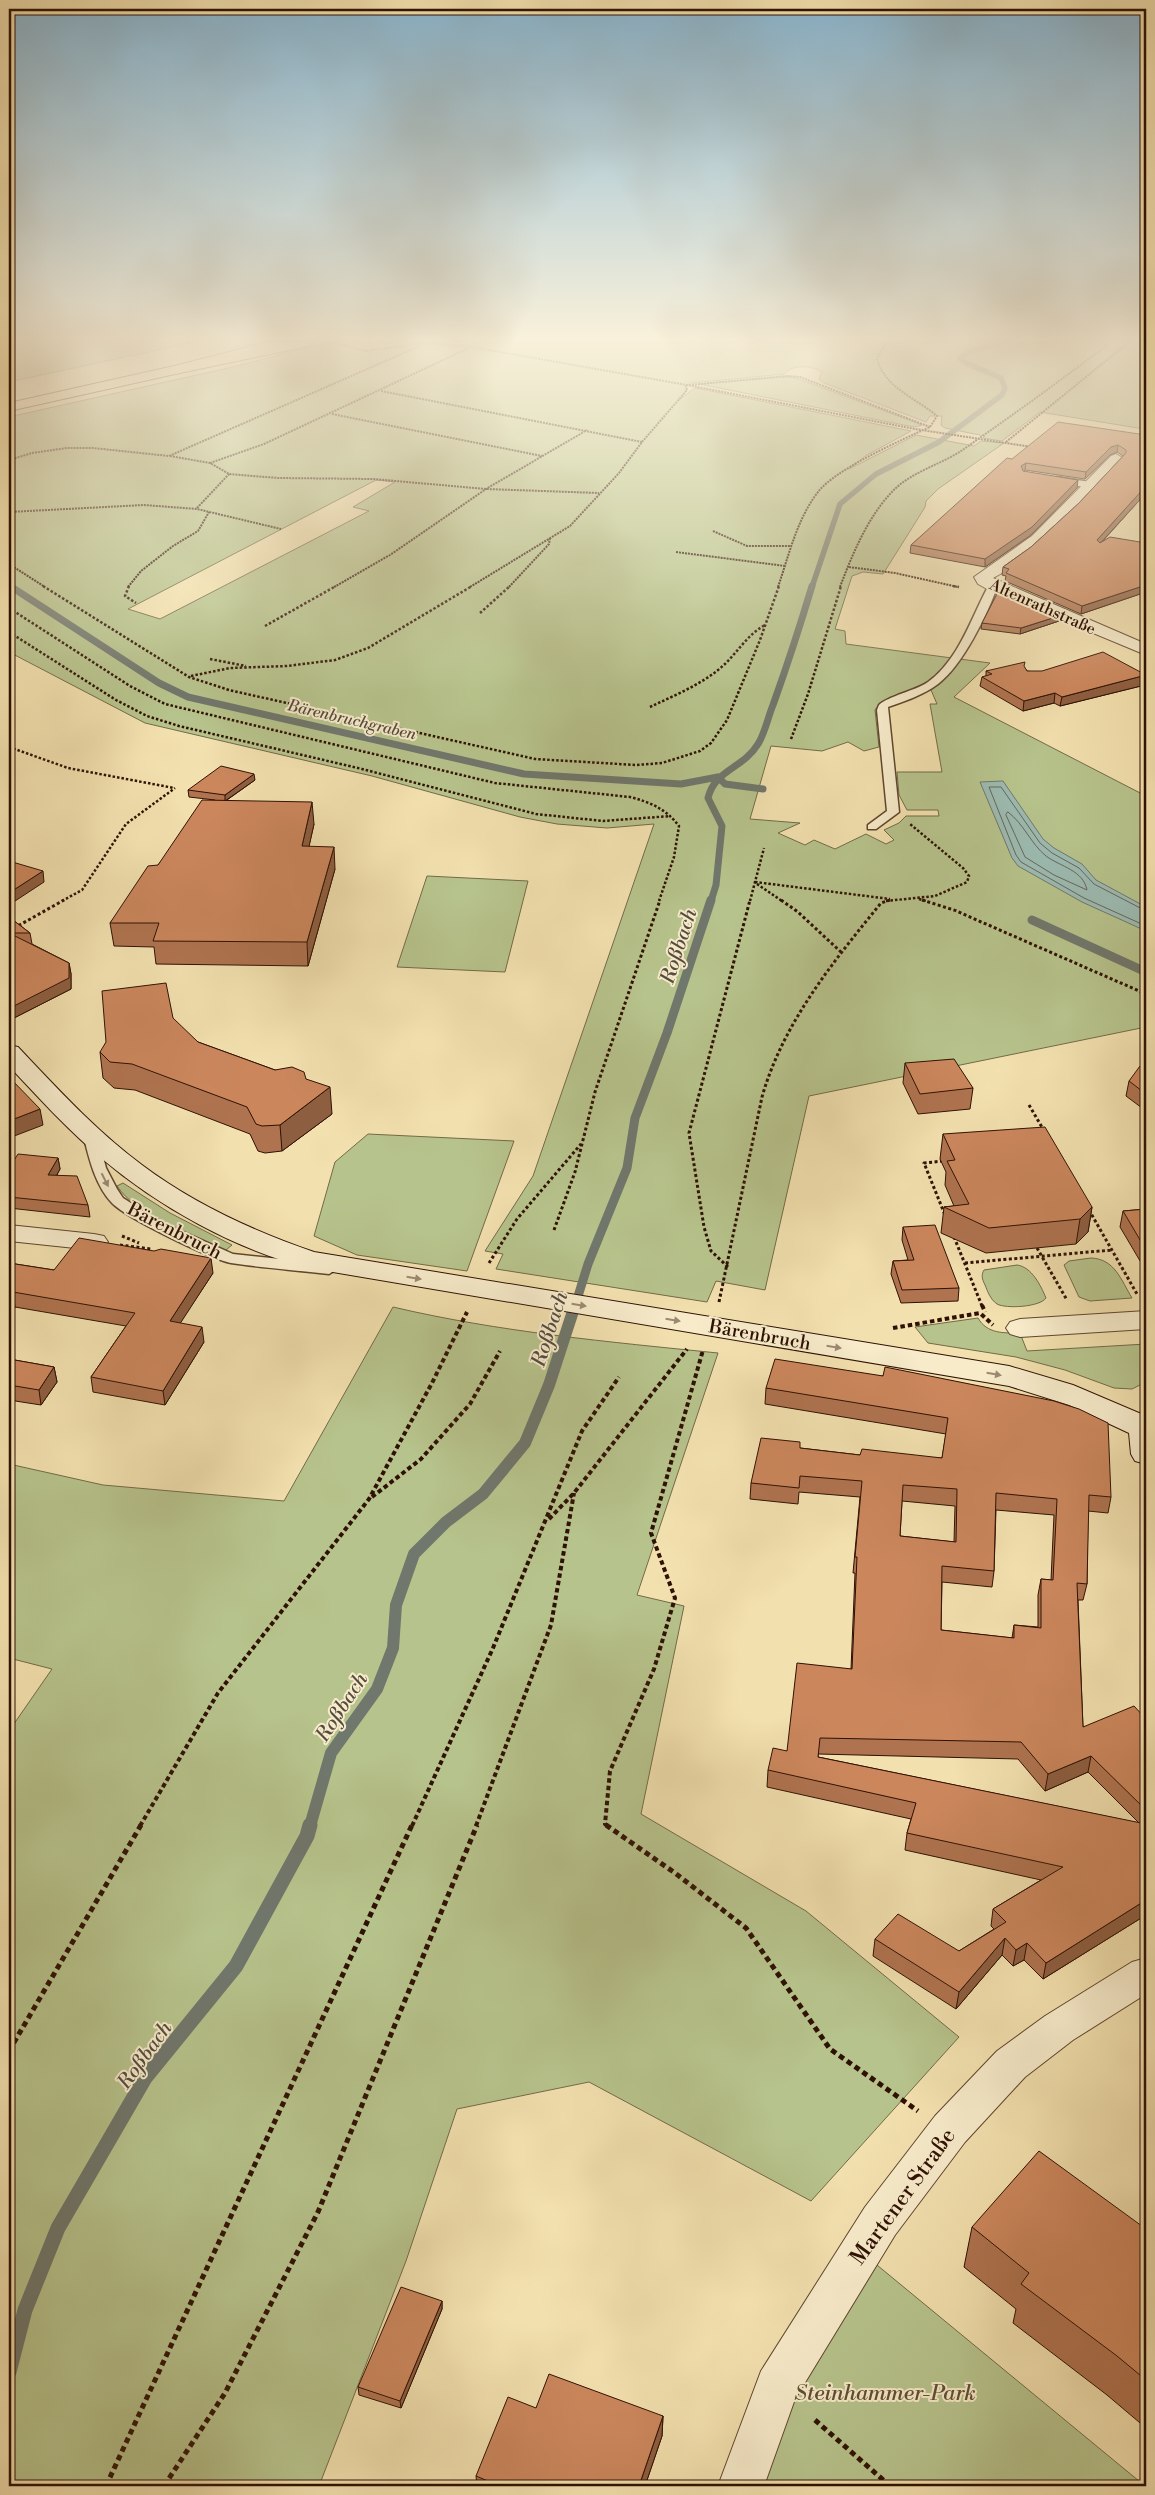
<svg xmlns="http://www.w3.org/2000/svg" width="1155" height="2495" font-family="'Libre Bodoni',serif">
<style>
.green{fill:#b7c38c;stroke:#736a48;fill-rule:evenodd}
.water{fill:#9cbbb2;stroke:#70776c}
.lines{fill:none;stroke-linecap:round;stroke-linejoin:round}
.shore{stroke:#66665b;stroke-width:1}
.stream-far4{stroke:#70776c;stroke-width:5.5}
.stream-far3{stroke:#70776c;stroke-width:7}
.stream-far2{stroke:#70776c;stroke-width:9}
.stream-far1{stroke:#70776c;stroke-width:12}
.stream{stroke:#70776c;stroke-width:15}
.service-casing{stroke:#60452e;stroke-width:3}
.minor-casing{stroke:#60452e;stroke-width:2}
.tertiary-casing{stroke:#60452e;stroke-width:2}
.secondary-casing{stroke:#2f1104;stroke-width:2}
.trunk-casing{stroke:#2f1104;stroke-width:2}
.motorway-casing{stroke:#2f1104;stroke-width:2}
.path-far4{stroke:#2f1104;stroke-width:2;stroke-dasharray:2 1;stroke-linecap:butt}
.path-far3{stroke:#2f1104;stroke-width:2.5;stroke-dasharray:2.5 2;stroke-linecap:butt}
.path-far2{stroke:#2f1104;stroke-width:3;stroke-dasharray:3 2.5;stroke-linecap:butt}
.path-far1{stroke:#2f1104;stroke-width:4;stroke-dasharray:4.5 3;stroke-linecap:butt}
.path{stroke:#2f1104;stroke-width:5;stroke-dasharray:5.5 4;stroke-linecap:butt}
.service{fill:#f7ebca;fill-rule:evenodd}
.minor{fill:#f7ebca;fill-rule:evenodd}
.tertiary{fill:#f7ebca;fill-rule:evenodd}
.secondary{fill:#f7ebca;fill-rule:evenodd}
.trunk{fill:#f2e0ae;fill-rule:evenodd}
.motorway{fill:#f2e0ae;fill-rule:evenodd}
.wall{fill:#af734f;stroke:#2f1104;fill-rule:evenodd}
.shaded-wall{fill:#8e5e40;stroke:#2f1104}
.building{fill:#cb865c;stroke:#2f1104;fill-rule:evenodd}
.oneway{fill:#9d8971}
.labels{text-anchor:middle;stroke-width:4;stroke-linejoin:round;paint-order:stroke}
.far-street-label{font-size:16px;fill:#2f1104;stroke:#f7ebca}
.far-water-label{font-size:16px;font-style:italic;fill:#554c41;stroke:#f7ebca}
.street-label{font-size:19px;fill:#2f1104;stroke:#f7ebca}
.water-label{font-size:20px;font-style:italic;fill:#554c41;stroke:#f7ebca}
.near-street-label{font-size:22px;fill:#2f1104;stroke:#f7ebca}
.near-park-label{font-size:22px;font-style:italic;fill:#5f4f34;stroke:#f7ebca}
</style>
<rect width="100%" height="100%" fill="#f2e0ae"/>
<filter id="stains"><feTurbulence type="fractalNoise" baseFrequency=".004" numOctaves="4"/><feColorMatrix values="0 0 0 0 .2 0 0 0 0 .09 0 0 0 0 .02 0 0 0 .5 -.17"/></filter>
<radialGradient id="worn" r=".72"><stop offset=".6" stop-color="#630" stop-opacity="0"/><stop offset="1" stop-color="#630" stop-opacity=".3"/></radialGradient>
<path class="green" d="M 9,342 L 195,342 L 9,382 Z
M 330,342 L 1146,342 L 1146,427 L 1144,429 L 1040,412 L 1002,441 L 983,438 L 985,436 L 945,428 L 941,425 L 942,416 L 930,416 L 926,422 L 824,383 L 819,379 L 822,372 C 811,365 793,364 784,374 L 691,383 L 685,387 L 687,390 L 679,400 L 695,388 L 911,431 L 867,455 L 849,469 L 916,435 L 974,446 L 981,441 L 1004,443 L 938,489 L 926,501 L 925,507 L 912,528 L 883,574 L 863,572 L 852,576 L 835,629 L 845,631 L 846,644 L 990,663 L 954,697 L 1146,796 L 1146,1027 L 809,1096 L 765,1290 L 716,1281 L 707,1302 L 496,1269 L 503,1254 L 485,1251 L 533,1176 L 654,824 L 607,828 L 557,824 L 520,817 L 372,776 L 145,723 L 9,652 L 9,417 L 237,366 ZM 376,480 L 395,482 L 353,507 L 369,511 L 160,619 L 128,609 ZM 928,683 L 937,704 L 930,704 L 942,772 L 897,772 L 899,795 L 907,810 L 938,810 L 939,816 L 906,816 L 899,823 L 884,830 L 894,840 L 886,844 L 866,834 L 835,849 L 814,840 L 805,845 L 778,833 L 800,823 L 750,819 L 771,746 L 822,751 L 848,742 L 864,751 L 879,747 L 875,710 L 881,702 Z
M 780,377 L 792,377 L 807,382 L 922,425 L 914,427 L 699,384 Z
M 427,876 L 528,881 L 505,972 L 397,967 Z
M 368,1134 L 514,1141 L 467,1271 L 357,1255 L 314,1236 L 335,1162 Z
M 123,1183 L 170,1213 L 232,1245 L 226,1250 C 193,1236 137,1216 117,1186 Z
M 1091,1258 C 1115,1259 1121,1280 1132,1298 L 1090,1301 L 1079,1297 L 1064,1265 L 1069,1261 Z
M 1017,1265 C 1032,1267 1041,1286 1046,1298 C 1040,1307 1006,1309 997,1304 C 990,1299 988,1292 985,1285 C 982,1279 981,1275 984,1270 Z
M 393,1307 C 499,1332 610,1342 718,1353 L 637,1595 L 684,1606 L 641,1814 L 806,1911 L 959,2037 L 811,2201 L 589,2082 L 457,2109 L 406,2261 L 319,2486 L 9,2486 L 9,1731 L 52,1669 L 9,1658 L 9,1464 L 103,1485 L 284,1501 Z
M 978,1318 C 987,1334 1004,1333 1020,1333 L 1027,1351 L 1146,1344 L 1146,1382 L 1132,1389 L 1114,1388 L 1065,1370 L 1016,1357 L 928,1343 L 915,1327 Z
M 860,2251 L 1145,2486 L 741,2486 L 777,2387 Z"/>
<path class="water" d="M 1003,781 L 1043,839 L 1054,848 L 1082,864 L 1096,880 L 1146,907 L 1146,931 L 1082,902 L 1018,866 L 1012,858 L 980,782 Z"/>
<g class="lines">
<path class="shore" d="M 1008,812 C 1024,824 1031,844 1046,856 C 1061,867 1083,870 1087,890 L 1054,875 L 1025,857 L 1006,815 Z
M 1146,911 L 1094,884 L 1079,868 L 1052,853 L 1040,843 L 1001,787 L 989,787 L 1016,855 L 1021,862 L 1084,898 L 1146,926"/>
<path class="stream-far4" d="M 9,585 L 12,587
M 812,587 L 840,504 L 876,474 L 939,442 L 1002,395 L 1005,388 L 1001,378 L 966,363 L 960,358 L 967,353 L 1001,342"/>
<path class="stream-far3" d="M 10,586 L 159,683 L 188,697 L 524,774 L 681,784 L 718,777
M 718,777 L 725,784 L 763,789
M 711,901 L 716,885 L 722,826 L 708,798 C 715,769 743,769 758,744 C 765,733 768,717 773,705 C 787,666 800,626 812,586"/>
<path class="stream-far2" d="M 1032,920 L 1146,972
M 575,1306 L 588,1264 L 627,1168 L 635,1118 L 667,1033 L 711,900"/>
<path class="stream-far1" d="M 310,1826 L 331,1753 L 377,1689 L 393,1648 L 396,1605 L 414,1554 L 446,1522 L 483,1494 L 525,1443 L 549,1385 L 575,1305"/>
<path class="stream" d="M 9,2372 L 25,2310 L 58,2228 L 145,2078 L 236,1966 L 307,1836 L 310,1825"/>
<g class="service-casing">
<path id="service" d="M 1057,477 L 1090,482 L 1094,485 L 1090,488 L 1054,482 L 1054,478 Z
M 990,583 L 998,585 C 987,615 963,665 938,684 C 923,695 905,701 888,707 L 899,812 L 876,829 L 868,829 L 868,825 L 887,811 L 877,710 L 879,705 C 888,696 915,691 928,682 C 960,659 972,615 990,583 Z
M 90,1130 L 97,1134 L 106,1168 L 117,1189 L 123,1198 L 159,1221 L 233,1254 L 329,1264 L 337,1269 L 329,1274 C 296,1270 263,1268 231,1263 C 211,1259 126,1218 112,1203 C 95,1185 89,1158 83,1134 Z"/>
</g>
<g class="minor-casing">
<path id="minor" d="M 1116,454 L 1124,459 L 1121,462 C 1081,504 1045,550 993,578 L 1146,644 L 1146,655 L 987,589 L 978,584 L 974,577 L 1032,536 L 1111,456 Z
M 9,1225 L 94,1234 L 104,1236 L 108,1242 L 104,1248 L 94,1250 L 9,1241 Z
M 1146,1311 L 1146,1329 L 1020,1337 L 1010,1334 L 1006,1328 L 1010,1322 L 1020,1319 Z"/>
</g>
<g class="tertiary-casing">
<path id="tertiary" d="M 1146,1958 L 1146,1994 L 1073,2040 L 1025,2077 L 965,2142 L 895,2235 L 795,2399 L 764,2486 L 718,2486 L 761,2371 L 865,2207 L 935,2116 L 997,2051 L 1045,2016 L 1132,1962 Z"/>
</g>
<g class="secondary-casing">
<path id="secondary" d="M 9,1045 L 18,1047 C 57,1088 96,1131 142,1165 C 194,1204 253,1231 314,1252 L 1009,1366 L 1073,1385 L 1146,1416 L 1146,1464 L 1135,1461 L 1131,1454 L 1129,1433 L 1069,1405 L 1009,1386 L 309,1268 C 236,1250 157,1206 100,1157 C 67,1129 38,1097 9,1066 Z"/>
</g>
<g class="trunk-casing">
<path id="trunk" d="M 268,342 L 290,342 L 288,345 L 175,374 L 9,411 L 9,403 L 174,366 Z"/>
</g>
<g class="motorway-casing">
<path id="motorway" d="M 291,342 L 316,342 L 309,346 L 175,374 L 168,370 L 175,366 Z"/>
</g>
<path class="path-far4" d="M 331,342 L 366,351 L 426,343 L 472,347 L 687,385 L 915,429 L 1032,447
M 689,385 L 787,376 L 800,377 L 930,427
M 381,391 L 642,442
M 332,414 L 542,456
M 1006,442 L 1129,342
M 170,456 L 210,463 L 229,474 L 278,478 L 373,479 L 486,489 L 599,493
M 9,460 L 32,453 L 67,448 L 93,448 L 169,456 L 422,345
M 210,463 L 264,444 L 471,347
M 197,508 L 229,474
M 9,512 L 144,505 L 197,509 L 281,529
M 713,531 L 747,546 L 792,546
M 676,552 L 785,566
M 9,564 L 45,587
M 849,567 L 895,573 L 958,587
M 128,587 L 141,571 L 173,546 L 198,531 L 209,512
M 334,587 L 390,555 L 486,489 L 587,430
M 470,587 L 570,526 L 619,473 L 642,442 L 687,390 L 686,385
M 509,587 L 549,544 L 550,538
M 778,587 C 789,555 797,519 818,492 C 834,470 903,439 930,427 L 937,416 C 916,398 883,387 877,358 L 887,342
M 840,587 C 852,555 867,519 890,494 C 909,472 941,465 964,449 C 1014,414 1063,379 1111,342"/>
<path class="path-far3" d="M 43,586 L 189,677 L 229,690 L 535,759 L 636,765 L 662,763 L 700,751 L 711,743 L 727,720 L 760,640 L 779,586
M 129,586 L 125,596 L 136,603
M 953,586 L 959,587
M 9,608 L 130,686 L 165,704 L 495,783 L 630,797 C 650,802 666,809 679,826 L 674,857 L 659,901
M 480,613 L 510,586
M 265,626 L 336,586
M 9,632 L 116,700 L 147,716 L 179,726 L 362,769 L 536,814 L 603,821 L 671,816
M 210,659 L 246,666
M 191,676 L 230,668 L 287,666 L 335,660 L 368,648 L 472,586
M 650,707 C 673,696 698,686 718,670 C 736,656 745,636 765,625
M 791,739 L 808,694 L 841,586
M 9,747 L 68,768 L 174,788
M 755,882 L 890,899
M 757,884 L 782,901
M 919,899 L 926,901
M 62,901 L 82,890 L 126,824 L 175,788
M 750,901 L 764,848
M 886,901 L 935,896 L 967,882 L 969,876 L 963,868 L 910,824"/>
<path class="path-far2" d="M 781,900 L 798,912 L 841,952
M 922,900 L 954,910 L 1146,994
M 9,931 L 64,900
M 1029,1105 L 1043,1129
M 943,1161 L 924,1163 L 945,1215
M 1089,1210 L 1137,1294
M 554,1230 L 575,1172 L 595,1092 L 660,900
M 122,1236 L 139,1243
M 954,1237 L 982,1306
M 120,1245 L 151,1249
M 1037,1248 L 1067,1300
M 489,1263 L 517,1219 L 581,1144
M 965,1263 L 1112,1250
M 728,1267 L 711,1251 L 704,1227 L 689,1133 L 750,900
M 719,1302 L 762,1097 C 783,1023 833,962 881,903 L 890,900"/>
<path class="path-far1" d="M 982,1305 L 985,1312
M 893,1328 L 980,1313 L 993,1325
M 372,1497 L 421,1459 L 470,1404 L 500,1351
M 549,1519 L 574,1493 L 687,1349
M 140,1826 L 218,1693 L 369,1499 L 432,1383 L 467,1312
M 412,1826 L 493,1648 L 582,1431 L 619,1377
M 476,1826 L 551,1625 L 574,1493
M 608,1826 L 605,1824 L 610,1771 L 654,1669 L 675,1598 L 651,1533 L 703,1350"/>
<path class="path" d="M 606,1825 L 675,1873 L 746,1928 L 830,2049 L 918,2111
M 9,2051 L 141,1825
M 815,2420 L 890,2486
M 106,2486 L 412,1825
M 164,2486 L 225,2393 L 318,2212 L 477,1825"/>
<use href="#service" class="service"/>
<use href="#minor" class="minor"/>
<use href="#tertiary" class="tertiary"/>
<use href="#secondary" class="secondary"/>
<use href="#trunk" class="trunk"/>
<use href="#motorway" class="motorway"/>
</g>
<path class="wall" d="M 1146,435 L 1146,493 L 1102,542 L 1146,543 L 1146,592 L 1081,614 L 1005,581 L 1006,576 L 1002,575 L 1003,567 L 1031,547 L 1079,503 L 1123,456 L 1117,452 L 1110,455 L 1085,479 L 1025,470 L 1023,471 L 1077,488 L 1031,535 L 985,567 L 910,553 L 911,545 L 1012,459 Z
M 1059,621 L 1020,634 L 981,629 L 982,623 Z
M 1024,667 L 1027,671 L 1145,685 L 1060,706 L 1054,703 L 1023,711 L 980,686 L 982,677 L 986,676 L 986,671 Z
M 255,780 L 227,800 L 314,824 L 309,846 L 335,869 L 308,966 L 156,964 L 154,947 L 114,946 L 110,923 L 158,865 L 215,800 L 189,797 L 188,790 Z
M 9,917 L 30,933 L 32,944 L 69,963 L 71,974 L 71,989 L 14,1018 L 9,1013 Z
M 198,1042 L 275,1070 L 306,1079 L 332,1114 L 282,1151 L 265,1153 L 258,1151 L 250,1134 L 135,1090 L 114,1088 L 103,1078 L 100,1052 Z
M 905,1063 L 973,1088 L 970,1109 L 918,1114 L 903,1083 Z
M 1146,1070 L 1146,1111 L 1126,1096 L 1129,1081 Z
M 943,1134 L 1092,1207 L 1088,1232 L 1076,1244 L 986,1253 L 941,1233 L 944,1207 L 954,1206 L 945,1185 L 946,1172 L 940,1159 Z
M 58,1158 L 60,1169 L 57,1175 L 88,1205 L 90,1217 L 9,1208 L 9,1168 Z
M 1146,1209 L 1146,1271 L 1120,1227 L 1123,1211 Z
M 903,1227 L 959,1288 L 958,1301 L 901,1303 L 891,1274 L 893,1261 L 908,1260 L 902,1240 Z
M 9,1263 L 54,1270 L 213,1273 L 180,1323 L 204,1342 L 165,1405 L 93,1392 L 91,1377 L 126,1326 L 15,1307 L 9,1316 Z
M 9,1359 L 54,1367 L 57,1382 L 41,1405 L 9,1400 Z
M 883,1376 L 1111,1497 L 1108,1513 L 1088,1511 L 1087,1584 L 1083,1600 L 1078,1600 L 1083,1727 L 1146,1719 L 1146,1915 L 1043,1979 L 1024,1960 L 1013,1966 L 1002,1955 L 956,2009 L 873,1956 L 875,1939 L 959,1951 L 994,1929 L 991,1926 L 993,1909 L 1041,1880 L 905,1850 L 907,1833 L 911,1819 L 767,1787 L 768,1770 L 787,1751 L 851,1669 L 855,1573 L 853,1573 L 860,1497 L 799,1492 L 798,1504 L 750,1499 L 751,1483 L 800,1448 L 860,1455 L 942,1458 L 946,1434 L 765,1404 L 766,1388 ZM 902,1501 L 955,1506 L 954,1542 L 900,1536 ZM 996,1510 L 1054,1515 L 1051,1580 L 1041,1579 L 1038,1595 L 1038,1627 L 1014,1625 L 1012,1638 L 941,1630 L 942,1582 L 992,1587 L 994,1571 ZM 818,1754 L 1018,1759 L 1045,1791 L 1088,1772 L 1139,1823 L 818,1757 Z
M 972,2227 L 1146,2229 L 1146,2428 L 1107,2395 L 1013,2323 L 1016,2309 L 964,2267 Z
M 442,2301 L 442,2309 L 401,2408 L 359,2395 L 358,2387 Z
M 536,2408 L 663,2416 L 662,2436 L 645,2486 L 477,2486 L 476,2476 Z"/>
<path class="shaded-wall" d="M 1118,445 L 1117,452 L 1110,455 L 1085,479 L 1086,472 L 1111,447 Z
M 1026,463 L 1025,470 L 1020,474 L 1021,466 Z
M 1078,480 L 1077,488 L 1031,535 L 985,567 L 985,559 Z
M 1146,486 L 1146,493 L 1096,548 L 1097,540 Z
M 1146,585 L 1146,592 L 1081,614 L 1082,606 Z
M 1059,616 L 1059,621 L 1020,634 L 1021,628 Z
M 1146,675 L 1145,685 L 1060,706 L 1062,697 Z
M 1055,693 L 1054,703 L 1023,711 L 1024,701 Z
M 254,774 L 255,780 L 225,801 L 225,795 Z
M 312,802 L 314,824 L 304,869 L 302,846 Z
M 334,847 L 335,869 L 308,966 L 307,942 Z
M 43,871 L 44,882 L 9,905 L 9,893 Z
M 69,963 L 71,974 L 71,989 L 14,1018 L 12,1007 Z
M 330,1087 L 332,1114 L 282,1151 L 280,1125 Z
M 40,1109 L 43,1125 L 9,1138 L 9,1121 Z
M 58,1158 L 60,1169 L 50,1187 L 48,1175 Z
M 1092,1207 L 1088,1232 L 1076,1244 L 1080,1219 Z
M 211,1258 L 213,1273 L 172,1336 L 170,1321 Z
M 13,1292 L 15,1307 L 9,1316 L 9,1298 Z
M 202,1327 L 204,1342 L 165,1405 L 163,1391 Z
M 54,1367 L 57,1382 L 41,1405 L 39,1390 Z
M 1091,1756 L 1088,1772 L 1045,1791 L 1048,1774 Z
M 1146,1900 L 1146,1915 L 1043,1979 L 1046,1963 Z
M 1005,1938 L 1002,1955 L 956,2009 L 959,1992 Z
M 1027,1943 L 1024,1960 L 1013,1966 L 1016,1950 Z
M 442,2301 L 442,2309 L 401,2408 L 400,2401 Z
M 663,2416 L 662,2436 L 645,2486 L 639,2486 Z"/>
<path class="building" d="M 1058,422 L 1146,435 L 1146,486 L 1097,540 L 1100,543 L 1110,537 L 1146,543 L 1146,585 L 1082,606 L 1006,573 L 1009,569 L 1003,567 L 1031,547 L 1079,503 L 1126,453 L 1126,450 L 1118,445 L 1111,447 L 1086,472 L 1026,463 L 1021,466 L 1023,471 L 1078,480 L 1032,527 L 985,559 L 911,545 L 1007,458 L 1012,459 Z
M 999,590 L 1059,616 L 1021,628 L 982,623 Z
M 1103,652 L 1146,675 L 1062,697 L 1055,693 L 1024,701 L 982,677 L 992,674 L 986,671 L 1025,662 L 1024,666 L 1027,671 L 1042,671 Z
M 221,766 L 254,774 L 225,795 L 188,790 Z
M 202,800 L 312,802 L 302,846 L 334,847 L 307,942 L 153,941 L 159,923 L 110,923 L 148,866 L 158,865 Z
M 9,861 L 43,871 L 9,893 Z
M 9,917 L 30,933 L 9,933 L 69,963 L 69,978 L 12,1007 L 9,1004 Z
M 166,983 L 173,1018 L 198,1042 L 275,1070 L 292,1067 L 304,1072 L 306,1079 L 330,1087 L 280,1125 L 262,1126 L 256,1124 L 247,1107 L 132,1064 L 110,1062 L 100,1052 L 106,1042 L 102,991 Z
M 954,1059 L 973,1088 L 920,1094 L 905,1063 Z
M 1140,1066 L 1146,1070 L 1146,1094 L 1129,1081 Z
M 9,1077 L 40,1109 L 9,1121 Z
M 1045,1127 L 1092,1207 L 1080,1219 L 989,1228 L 944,1207 L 969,1204 L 947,1161 L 955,1160 L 943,1134 Z
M 18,1154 L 58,1158 L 48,1175 L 77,1176 L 88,1205 L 9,1197 L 9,1168 Z
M 1146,1209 L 1146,1250 L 1123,1211 Z
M 935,1225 L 959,1288 L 902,1290 L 893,1261 L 914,1260 L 903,1227 Z
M 79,1238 L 154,1251 L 161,1249 L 211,1258 L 170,1321 L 202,1327 L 163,1391 L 91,1377 L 135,1313 L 13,1292 L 9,1298 L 9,1263 L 54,1270 Z
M 9,1359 L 54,1367 L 39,1390 L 9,1385 Z
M 775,1359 L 883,1376 L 885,1367 L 1054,1401 L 1079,1409 L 1108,1423 L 1111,1497 L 1089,1495 L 1087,1584 L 1077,1583 L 1083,1727 L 1134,1706 L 1146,1719 L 1146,1810 L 1091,1756 L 1048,1774 L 1021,1742 L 820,1738 L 818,1757 L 1146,1824 L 1146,1900 L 1046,1963 L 1027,1943 L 1016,1950 L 1005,1938 L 959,1992 L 875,1939 L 898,1914 L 959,1951 L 1006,1922 L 993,1909 L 1063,1867 L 907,1833 L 916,1803 L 768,1770 L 773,1748 L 787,1751 L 797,1663 L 852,1669 L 857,1557 L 855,1557 L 862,1481 L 800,1476 L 799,1488 L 751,1483 L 761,1438 L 800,1442 L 800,1448 L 860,1455 L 862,1449 L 942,1458 L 948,1418 L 766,1388 ZM 903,1485 L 957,1489 L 956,1542 L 900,1536 ZM 996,1493 L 1057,1499 L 1053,1580 L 1041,1579 L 1041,1628 L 1014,1625 L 1014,1638 L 941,1630 L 942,1566 L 994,1571 Z
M 1039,2151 L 1146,2229 L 1146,2380 L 1117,2356 L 1021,2284 L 1029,2273 L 972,2227 Z
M 401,2287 L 442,2301 L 400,2401 L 358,2387 Z
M 549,2374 L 663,2416 L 639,2486 L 500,2486 L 476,2476 L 508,2397 L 536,2408 Z"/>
<defs><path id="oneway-solid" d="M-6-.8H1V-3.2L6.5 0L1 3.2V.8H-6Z" transform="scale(1.25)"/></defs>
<g class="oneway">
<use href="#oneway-solid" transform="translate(105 1180) rotate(63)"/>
<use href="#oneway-solid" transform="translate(414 1278) rotate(9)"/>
<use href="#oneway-solid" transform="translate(579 1305) rotate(9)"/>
<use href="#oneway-solid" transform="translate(673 1320) rotate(9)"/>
<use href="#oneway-solid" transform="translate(834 1347) rotate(9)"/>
<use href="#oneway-solid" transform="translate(994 1374) rotate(10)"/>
</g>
<linearGradient id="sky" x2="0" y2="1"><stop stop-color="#89b7d2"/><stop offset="0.49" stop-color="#f9f1db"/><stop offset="1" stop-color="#f9f1db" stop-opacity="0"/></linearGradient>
<rect width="1155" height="691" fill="url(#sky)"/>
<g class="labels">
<g class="far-street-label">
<text transform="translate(1043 606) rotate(24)" y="6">Altenrathstraße</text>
</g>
<g class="far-water-label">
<text transform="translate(352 719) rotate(13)" y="6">Bärenbruchgraben</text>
</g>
<g class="street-label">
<text transform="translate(175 1230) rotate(27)" y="7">Bärenbruch</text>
<text transform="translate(760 1334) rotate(10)" y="7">Bärenbruch</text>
</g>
<g class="water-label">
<text transform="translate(678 946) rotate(-72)" y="7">Roßbach</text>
<text transform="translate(549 1329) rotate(-72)" y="7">Roßbach</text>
<text transform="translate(341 1707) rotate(-57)" y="7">Roßbach</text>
<text transform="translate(144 2055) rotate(-54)" y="7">Roßbach</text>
</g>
<g class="near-street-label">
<text transform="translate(902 2196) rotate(-54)" y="8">Martener Straße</text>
</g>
<g class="near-park-label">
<text x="885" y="2400">Steinhammer-Park</text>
</g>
</g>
<rect width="1155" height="2495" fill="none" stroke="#f2e0ae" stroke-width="30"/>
<rect x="10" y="10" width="1135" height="2475" fill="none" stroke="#2f1104" stroke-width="2.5"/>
<rect x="15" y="15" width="1125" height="2465" fill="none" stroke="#2f1104"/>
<rect width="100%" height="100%" filter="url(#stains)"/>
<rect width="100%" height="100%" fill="url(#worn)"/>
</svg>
